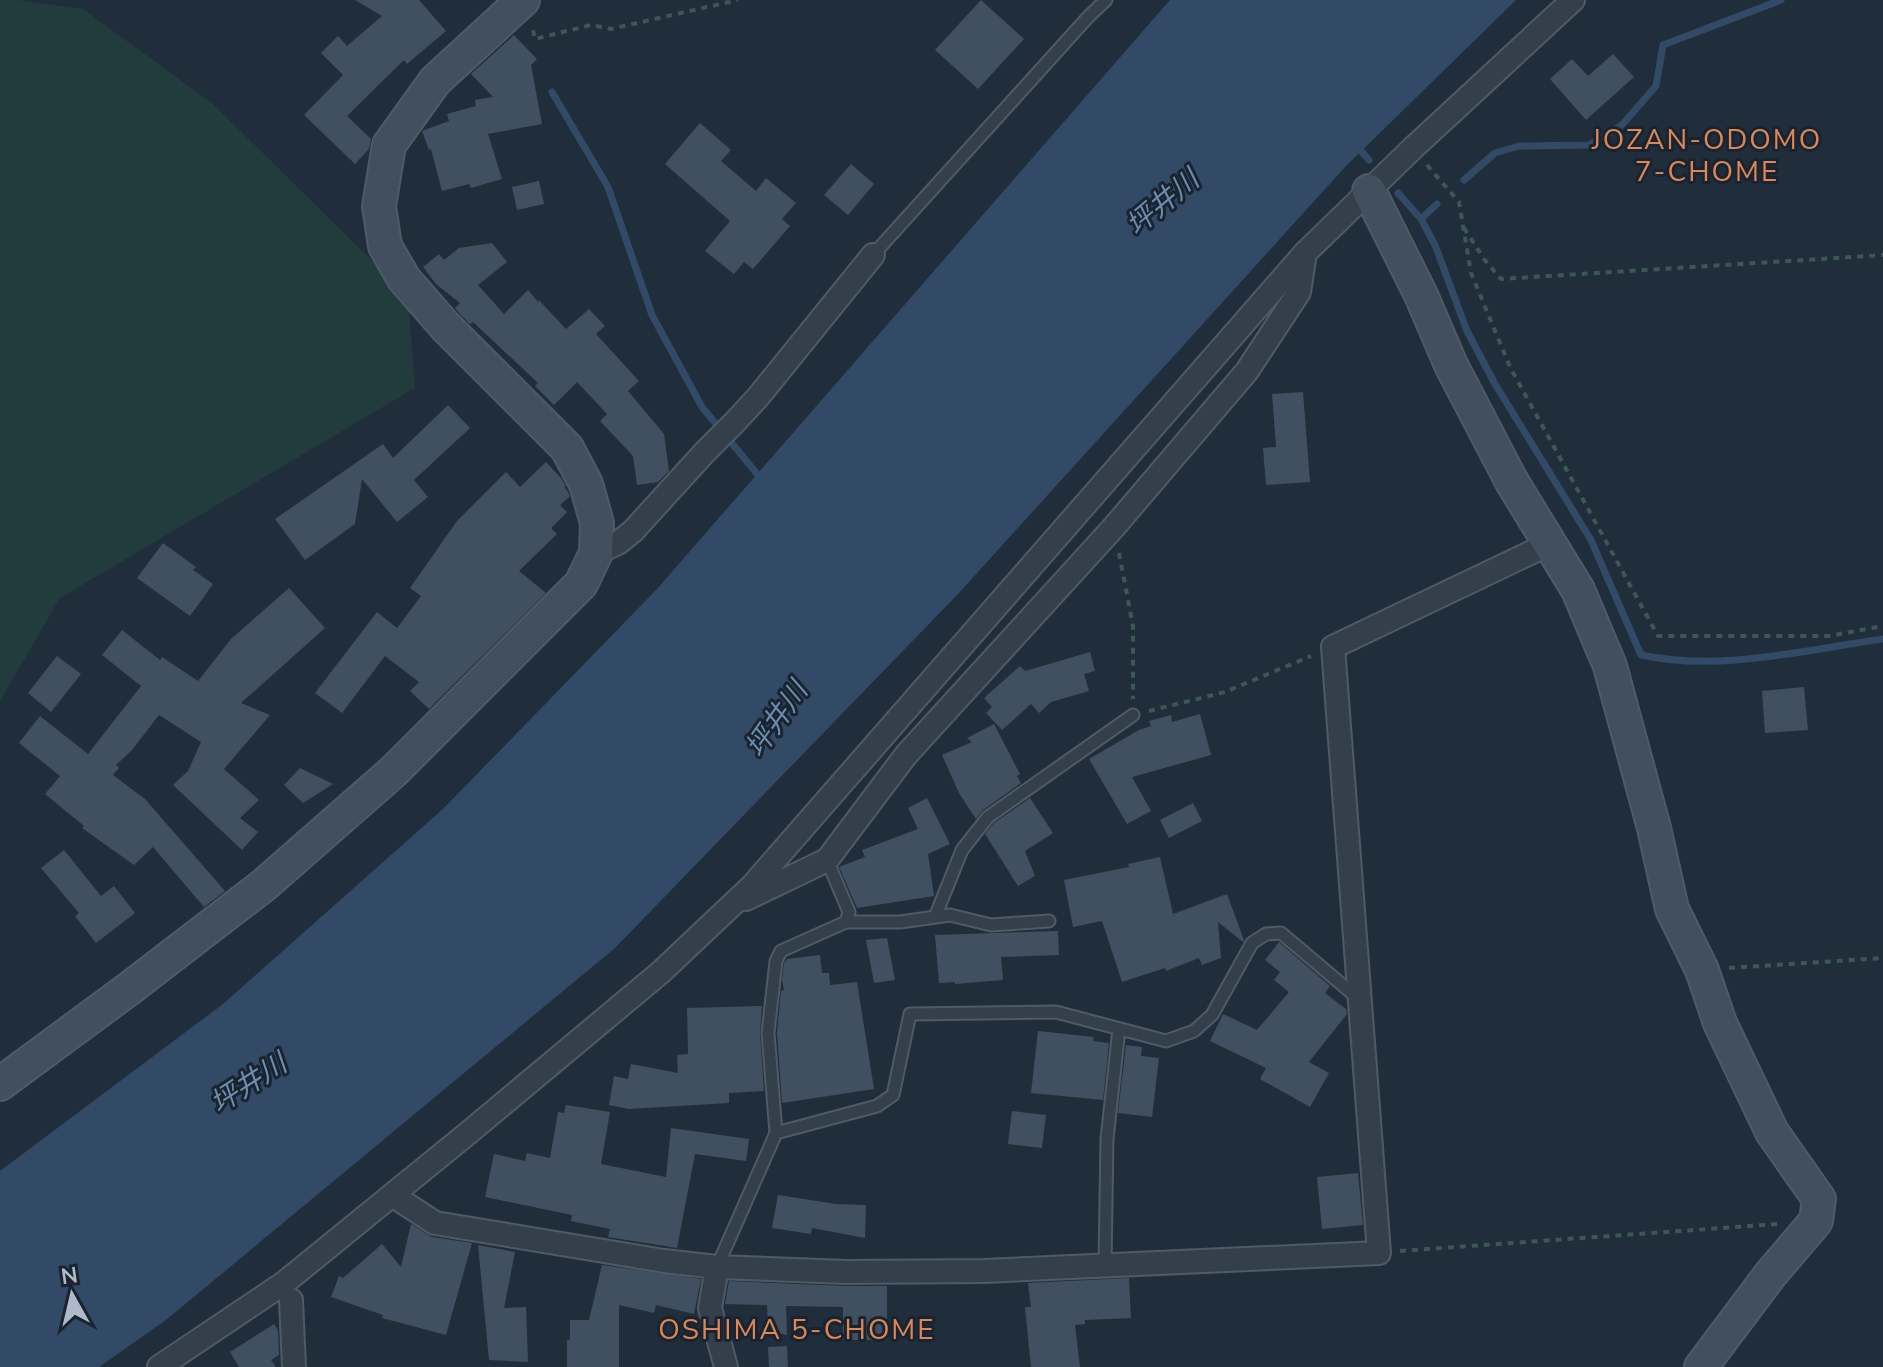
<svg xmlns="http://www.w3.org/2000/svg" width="1883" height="1367" font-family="'Nunito Sans','Noto Sans JP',sans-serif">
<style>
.green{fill:#223b3d}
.water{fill:#324a65}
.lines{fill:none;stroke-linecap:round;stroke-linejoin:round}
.stream{stroke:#324a65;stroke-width:7}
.building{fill:#405060}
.lane-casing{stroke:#4f5a66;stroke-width:15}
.street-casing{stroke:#4f5a66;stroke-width:26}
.secondary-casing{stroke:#4f5a66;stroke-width:36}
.path{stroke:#3d5757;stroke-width:4;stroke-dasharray:6 6;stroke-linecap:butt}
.lane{stroke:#343f4c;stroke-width:11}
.street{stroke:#343f4c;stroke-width:22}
.secondary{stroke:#414f5f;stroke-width:32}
.labels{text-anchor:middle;stroke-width:6;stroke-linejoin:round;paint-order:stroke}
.neighbourhood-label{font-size:28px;letter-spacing:2px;fill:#dc8755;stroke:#192430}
.water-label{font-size:28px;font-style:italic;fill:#6c8dae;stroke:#192430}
</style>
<rect width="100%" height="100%" fill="#202e3c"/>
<path class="green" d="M 0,0 L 18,0 L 83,9 L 212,103 L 408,296 L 415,388 L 60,598 L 0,701 Z"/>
<path class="water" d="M 1170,0 L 1516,0 L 1346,166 L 958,594 L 615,948 L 166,1320 L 99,1367 L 0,1367 L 0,1171 L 223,1004 L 444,808 L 657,589 Z"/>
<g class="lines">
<path class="stream" d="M 552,92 L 608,187 L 652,315 L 702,407 L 763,481
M 1355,144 L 1369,160
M 1464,180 L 1495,153 L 1519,146 L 1589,145 L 1622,125 L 1656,86 L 1663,45 L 1781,0
M 1398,193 L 1421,219 L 1435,245 L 1467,331 L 1495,384 L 1591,540 L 1641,655 C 1720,672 1804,650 1883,639
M 1421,219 L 1437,204"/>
</g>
<path class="building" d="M 355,0 L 419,0 L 446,31 L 407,64 L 404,60 L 347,116 L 371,139 L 369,149 L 355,164 L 304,115 L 343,75 L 321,53 L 338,36 L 347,46 L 382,16 Z
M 981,0 L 1024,39 L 978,89 L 935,50 Z
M 514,35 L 537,59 L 531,65 L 542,124 L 488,134 L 502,179 L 471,188 L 469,184 L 442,191 L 431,149 L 429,150 L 422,131 L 449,121 L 447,114 L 476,106 L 475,100 L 493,97 L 471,74 Z
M 1613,54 L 1634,77 L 1586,120 L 1550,79 L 1572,59 L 1588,76 Z
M 700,123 L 731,150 L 721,161 L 756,191 L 766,178 L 796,203 L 782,219 L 790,226 L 753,269 L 744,262 L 734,274 L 705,251 L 730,221 L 665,164 Z
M 851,164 L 874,184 L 848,215 L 824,195 Z
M 539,181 L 544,204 L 517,210 L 512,187 Z
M 492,243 L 507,262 L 478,285 L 504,314 L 528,290 L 539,303 L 538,299 L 566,329 L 589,309 L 605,326 L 596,334 L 639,381 L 628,391 L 664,434 L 669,471 L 658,482 L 637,485 L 633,456 L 600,421 L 607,414 L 577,382 L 554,405 L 535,386 L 538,383 L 473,322 L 470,324 L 459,313 L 455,308 L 460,303 L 436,284 L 423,267 L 439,254 L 444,260 L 459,248 Z
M 1303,392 L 1310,482 L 1266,485 L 1263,448 L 1276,447 L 1272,394 Z
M 448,405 L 470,428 L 414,480 L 428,497 L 397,522 L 362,479 L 355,524 L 305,560 L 275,519 L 383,444 L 393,458 Z
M 546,462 L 561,478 L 566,486 L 564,487 L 568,492 L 570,496 L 560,505 L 567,512 L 551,528 L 557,534 L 519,571 L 546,593 L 429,709 L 410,691 L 419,682 L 385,656 L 342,713 L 315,693 L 377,612 L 397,628 L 421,596 L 410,588 L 457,521 L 506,472 L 520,487 Z
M 163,543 L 196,567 L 193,570 L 213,584 L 190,616 L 137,578 Z
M 289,588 L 325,628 L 241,703 L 270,715 L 224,769 L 259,800 L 240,818 L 258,832 L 242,850 L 173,785 L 188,771 L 201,742 L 159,715 L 132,750 L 116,765 L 119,768 L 113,775 L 145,799 L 225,891 L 204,907 L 153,847 L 134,865 L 82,828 L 84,826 L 45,794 L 60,776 L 19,743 L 40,716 L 88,754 L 141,686 L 102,655 L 122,630 L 160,660 L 162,657 L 198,681 L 231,639 Z
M 1090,652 L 1095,671 L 1084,674 L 1089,691 L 1051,702 L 1039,713 L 1031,704 L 1002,730 L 986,713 L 992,707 L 984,698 L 1020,666 L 1025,671 Z
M 57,656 L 81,674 L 51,712 L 28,693 Z
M 1804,687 L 1808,730 L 1765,733 L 1762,691 Z
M 1200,714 L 1211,755 L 1132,777 L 1151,811 L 1127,824 L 1089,759 L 1139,730 L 1151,726 L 1149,721 L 1171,715 L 1172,722 Z
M 994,724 L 1020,774 L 1017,776 L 1021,783 L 983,810 L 976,819 L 959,793 L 942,755 L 972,742 L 967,738 Z
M 300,768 L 333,784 L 303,803 L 284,785 Z
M 927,798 L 950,844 L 928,854 L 934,896 L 857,908 L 839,867 L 865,857 L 862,850 L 918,829 L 908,808 Z
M 1030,798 L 1053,833 L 1025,851 L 1035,876 L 1018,886 L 985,834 L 994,823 Z
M 1193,803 L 1202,821 L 1169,838 L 1160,820 Z
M 64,850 L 101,896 L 114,886 L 135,913 L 96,943 L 75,916 L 79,913 L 41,868 Z
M 1160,857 L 1173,914 L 1227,894 L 1244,940 L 1243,942 L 1218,922 L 1221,958 L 1202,965 L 1199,958 L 1166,971 L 1165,968 L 1122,982 L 1102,921 L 1073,927 L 1064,880 L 1129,867 L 1128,864 Z
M 1058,931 L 1059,955 L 1001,957 L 1003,980 L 955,984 L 955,982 L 939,983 L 935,935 Z
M 887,938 L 895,980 L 874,983 L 866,940 Z
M 1279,942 L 1330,986 L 1325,993 L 1346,1009 L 1347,1014 L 1309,1062 L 1329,1073 L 1310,1107 L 1260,1079 L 1266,1068 L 1210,1041 L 1223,1014 L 1257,1030 L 1289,992 L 1274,980 L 1280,972 L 1265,960 Z
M 820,955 L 822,973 L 829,973 L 830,985 L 857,982 L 874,1089 L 782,1103 L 777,1033 L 781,991 L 784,990 L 782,980 L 784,963 L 787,959 Z
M 762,1006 L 760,1034 L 764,1091 L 729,1093 L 729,1103 L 629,1109 L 609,1105 L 614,1076 L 628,1079 L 631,1064 L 678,1073 L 677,1055 L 688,1054 L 687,1008 Z
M 1038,1031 L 1094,1037 L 1093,1041 L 1109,1043 L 1103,1100 L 1031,1093 Z
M 1126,1045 L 1142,1047 L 1141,1056 L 1159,1058 L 1152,1117 L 1118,1113 Z
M 566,1105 L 610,1112 L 601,1164 L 666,1177 L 671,1128 L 749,1139 L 746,1161 L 695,1154 L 677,1248 L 608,1237 L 610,1229 L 571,1221 L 572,1215 L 485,1197 L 494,1154 L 525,1161 L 527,1153 L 550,1158 L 558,1112 L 564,1113 Z
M 1012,1111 L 1046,1115 L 1042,1148 L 1008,1144 Z
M 1358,1173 L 1363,1225 L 1322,1229 L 1317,1177 Z
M 778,1195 L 836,1204 L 866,1205 L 865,1238 L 812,1228 L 811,1234 L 772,1228 Z
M 411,1224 L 432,1237 L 472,1243 L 446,1335 L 382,1318 L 383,1315 L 331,1297 L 339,1276 L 343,1278 L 382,1244 L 401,1267 Z
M 478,1245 L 515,1252 L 504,1308 L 526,1307 L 528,1362 L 489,1360 Z
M 602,1265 L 701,1279 L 694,1314 L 656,1305 L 654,1313 L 619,1305 L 619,1367 L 567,1367 L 567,1340 L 570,1340 L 570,1320 L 589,1320 Z
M 1129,1278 L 1131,1318 L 1085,1320 L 1085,1324 L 1075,1325 L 1080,1367 L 1031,1367 L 1025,1307 L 1031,1307 L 1028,1283 Z
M 729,1281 L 846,1286 L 887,1286 L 887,1340 L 843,1340 L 843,1307 L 786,1306 L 787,1335 L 768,1331 L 767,1305 L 725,1304 Z
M 274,1324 L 278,1330 L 279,1355 L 271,1360 L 276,1367 L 239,1367 L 230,1352 Z
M 787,1346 L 788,1367 L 769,1367 L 768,1347 Z"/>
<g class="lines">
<g class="lane-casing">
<path id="lane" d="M 873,255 L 1089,16 L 1106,0
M 935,917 L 962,850 L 988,817 L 1133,715
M 846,922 L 900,922 L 950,915 L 991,925 L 1049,921
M 776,1133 L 877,1106 L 893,1095 L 910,1014 L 1056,1012 L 1166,1041 L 1194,1031 L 1212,1015 L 1252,943 L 1266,934 L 1281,933 L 1359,999
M 1105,1265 L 1107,1139 L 1119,1029
M 717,1267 L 776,1133 L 768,1033 L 776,961 L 781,951 L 846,922 L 849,912 L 827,860"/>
</g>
<g class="street-casing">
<path id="street" d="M 596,553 L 618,543 L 633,531 L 704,453 L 734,423 L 758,397 L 873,255
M 746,899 L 827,860 L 906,755 L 1114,527 L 1247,371 L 1299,292 L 1305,253
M 392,1195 L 435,1223 L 664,1261 L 717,1267 L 846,1272 L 984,1271 L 1379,1253 L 1333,647 L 1549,544
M 717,1267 L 710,1308 L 726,1367
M 291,1300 L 294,1367
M 159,1367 L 284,1283 L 467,1134 L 661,972 L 752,886 L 1305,253 L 1413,148 L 1573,0"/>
</g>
<g class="secondary-casing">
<path id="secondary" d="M 1369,191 L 1421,295 L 1451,365 L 1512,482 L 1578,590 L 1610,666 L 1654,828 L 1672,909 L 1702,970 L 1720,1023 L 1772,1132 L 1819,1199 L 1816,1221 L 1770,1275 L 1701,1367
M 0,1084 L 130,988 L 264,885 L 394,771 L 581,584 L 596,553 L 597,523 L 586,484 L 567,448 L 445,326 L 404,279 L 385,246 L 379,206 L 389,145 L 435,81 L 523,0"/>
</g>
<path class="path" d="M 533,30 L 535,39 L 591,25 L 611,29 L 738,0
M 1427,165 L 1459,202 L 1471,273 L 1510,367 L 1658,636 L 1829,636 L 1883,626
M 1464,228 L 1484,259 L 1501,279 L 1883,255
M 1119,553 L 1133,626 L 1133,699
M 1149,711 L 1225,692 L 1311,656
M 1729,968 L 1883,958
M 1400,1251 L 1778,1224"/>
<use href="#lane" class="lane"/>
<use href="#street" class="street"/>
<use href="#secondary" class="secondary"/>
</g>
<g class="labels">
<g class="neighbourhood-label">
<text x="1707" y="149">JOZAN-ODOMO<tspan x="1707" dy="32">7-CHOME</tspan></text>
<text x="797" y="1339">OSHIMA 5-CHOME</text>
</g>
<g class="water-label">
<text transform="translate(1162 202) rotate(-40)" y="10">坪井川</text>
<text transform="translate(776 719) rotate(-55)" y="10">坪井川</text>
<text transform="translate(248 1083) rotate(-33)" y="10">坪井川</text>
</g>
</g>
<g transform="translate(72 1295) rotate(352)" stroke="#192430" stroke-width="6" paint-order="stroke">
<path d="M0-6L14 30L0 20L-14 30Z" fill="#afbac8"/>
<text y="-12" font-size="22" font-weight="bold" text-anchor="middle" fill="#afbac8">N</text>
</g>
</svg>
